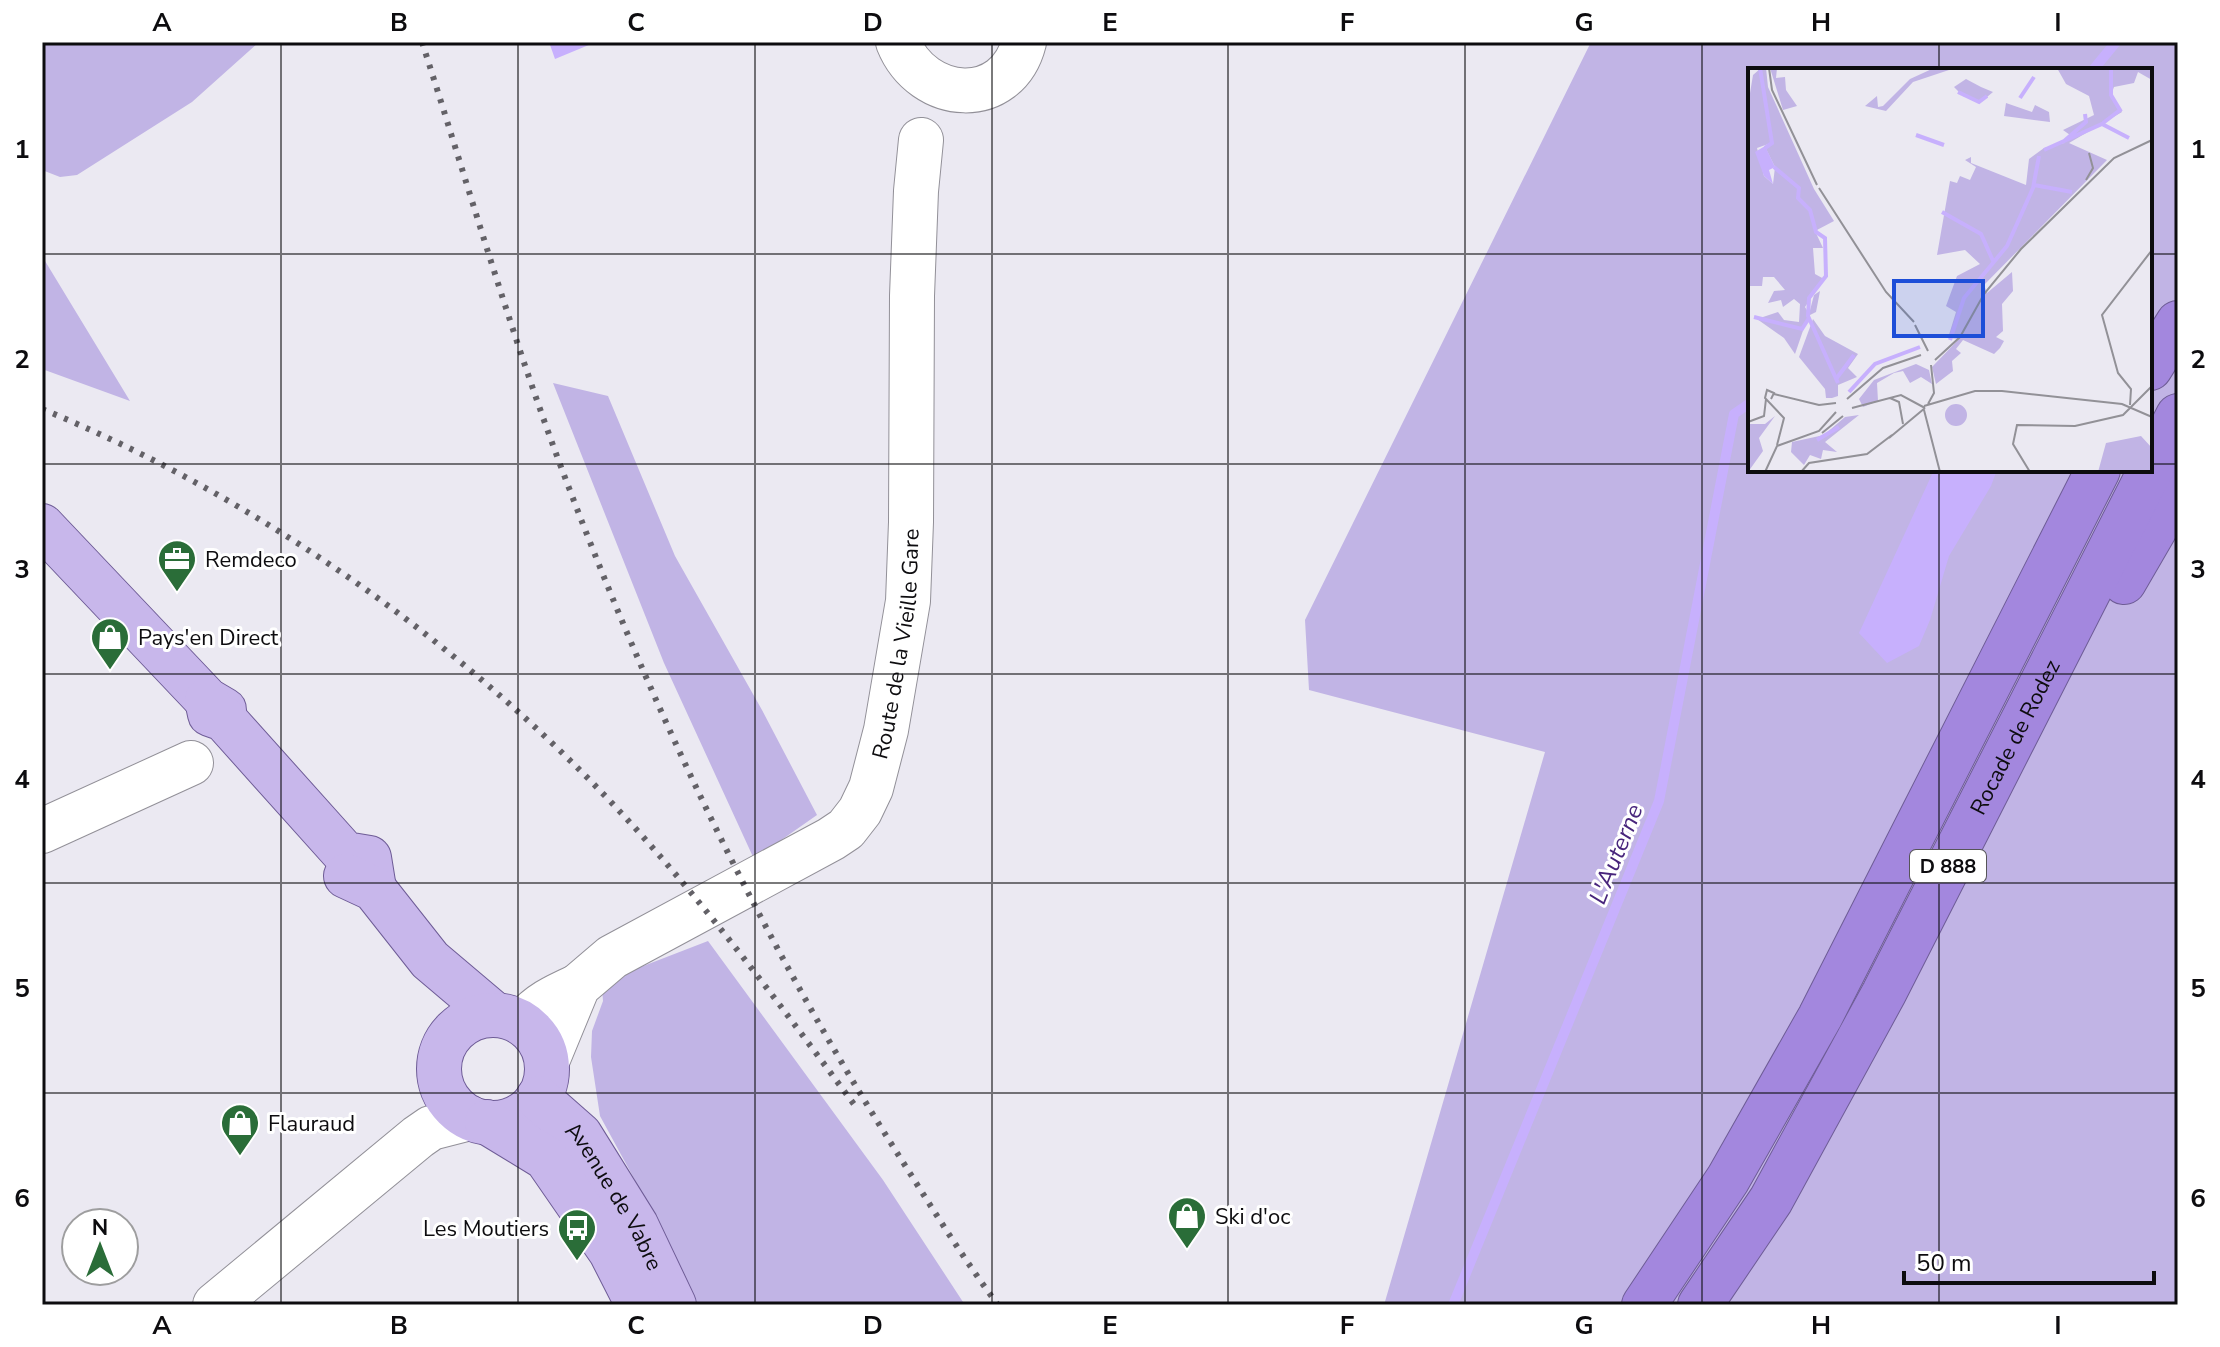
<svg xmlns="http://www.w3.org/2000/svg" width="2220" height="1347" font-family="'Nunito Sans',sans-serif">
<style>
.green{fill:#c1b4e5;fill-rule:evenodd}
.water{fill:#c7b0fd}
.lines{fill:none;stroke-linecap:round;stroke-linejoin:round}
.stream{stroke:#c7b0fd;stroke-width:10}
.minor-casing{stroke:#929098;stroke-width:46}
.major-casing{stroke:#6e5c96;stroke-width:46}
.highway-casing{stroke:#6e5c96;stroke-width:46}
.minor{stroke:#fff;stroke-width:44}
.major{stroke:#c8b7eb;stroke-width:44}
.highway{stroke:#a387de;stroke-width:44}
.rail{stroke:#636167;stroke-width:6;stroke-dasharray:4 8;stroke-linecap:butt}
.grid{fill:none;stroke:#0d0c0f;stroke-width:2;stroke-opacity:0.55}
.labels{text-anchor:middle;stroke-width:6;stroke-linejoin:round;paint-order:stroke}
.shield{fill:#fff;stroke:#565557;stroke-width:2}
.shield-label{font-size:20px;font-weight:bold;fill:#0d0c0f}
.poi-label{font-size:22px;fill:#0d0c0f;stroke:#fff;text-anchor:start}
.street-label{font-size:22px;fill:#0d0c0f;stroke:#fff}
.water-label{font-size:24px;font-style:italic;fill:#48257c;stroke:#fff}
.inset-river{fill:none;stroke:#c7b0fd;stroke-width:4}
.inset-road{fill:none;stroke:#929197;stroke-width:2}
.view{fill:#1d4ed8;fill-opacity:0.15;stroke:#1d4ed8;stroke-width:4}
.inset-edge{fill:none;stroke:#0d0c0f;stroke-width:4}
.neatline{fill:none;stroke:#0d0c0f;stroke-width:3}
.grid-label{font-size:26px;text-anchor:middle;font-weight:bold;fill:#0d0c0f}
</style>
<rect width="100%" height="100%" fill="#ebe9f2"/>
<path class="green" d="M 42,42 L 259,42 L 192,102 L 77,175 L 60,177 L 42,170 Z
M 1591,42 L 2178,42 L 2178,1305 L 1384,1305 L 1545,752 L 1309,690 L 1305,620 ZM 1750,70 L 2150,70 L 2150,470 L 1750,470 Z
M 42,256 L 130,401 L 42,369 Z
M 553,383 L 608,396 L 675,556 L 762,710 L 817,815 L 754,859 L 664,663 Z
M 708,941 L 883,1180 L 965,1305 L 694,1305 L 662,1230 L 600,1116 L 591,1057 L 592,1031 L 603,1001 L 602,988 L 620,975 Z"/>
<path class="water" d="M 549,42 L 596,42 L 555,59 Z
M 1934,470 L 1997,470 L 1991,486 L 1949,556 L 1930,620 L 1919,646 L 1887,663 L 1859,633 Z"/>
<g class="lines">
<path class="stream" d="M 2093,70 L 2116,42
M 1453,1305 L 1659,801 L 1734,414 L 1750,403"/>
<g class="minor-casing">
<g id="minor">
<path d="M 898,42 C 923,104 1007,109 1024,42"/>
<path d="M 42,831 L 191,763"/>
<path d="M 523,1023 C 538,1004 556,996 578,986"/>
<path id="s1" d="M 547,1061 L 578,986 L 612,957 L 831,839 L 846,829 L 860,811 L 871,788 L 886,730 L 908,601 L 911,522 L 912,296 L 916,191 L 921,140"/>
<path d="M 215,1305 L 418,1137 L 431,1128 L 470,1118"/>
</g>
</g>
<g class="major-casing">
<g id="major">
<path d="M 42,526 L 207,700 L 224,710 L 224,719"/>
<path d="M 207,700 L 210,714 L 224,719 L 345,854 L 369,858 L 374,889"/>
<path d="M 346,876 L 374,889 L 430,960 L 495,1015"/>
<circle cx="493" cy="1069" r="54"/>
<path id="s2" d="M 538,1098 L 580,1135 L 636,1225 L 674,1305"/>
<path d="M 487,1122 L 546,1158 L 611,1252 L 638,1305"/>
</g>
</g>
<g class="highway-casing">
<g id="highway">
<path d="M 2150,368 L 2178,323"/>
<path d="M 2124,582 L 2178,489"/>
<path d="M 1644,1305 L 1728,1179 L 1820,1017 L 2098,470"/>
<path id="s3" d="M 1700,1305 L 1771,1200 L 1884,993 L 2178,416"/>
</g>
</g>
<use href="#minor" class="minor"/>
<use href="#major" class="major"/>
<use href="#highway" class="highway"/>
<path class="rail" d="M 422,42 C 470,191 513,342 569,488 C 658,722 766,948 901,1159 C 932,1208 963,1258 998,1305
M 42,409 C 252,495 454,637 610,801 C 700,896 778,1002 856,1107"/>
</g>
<path class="grid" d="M 281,42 L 281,1305M 518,42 L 518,1305M 755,42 L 755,1305M 992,42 L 992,1305M 1228,42 L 1228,1305M 1465,42 L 1465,1305M 1702,42 L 1702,1305M 1939,42 L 1939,70M 42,254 L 1750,254M 2150,254 L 2178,254M 42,464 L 1750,464M 2150,464 L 2178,464M 1939,470 L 1939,1305M 42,674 L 2178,674M 42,883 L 2178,883M 42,1093 L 2178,1093"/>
<defs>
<g id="office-pin" transform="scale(2)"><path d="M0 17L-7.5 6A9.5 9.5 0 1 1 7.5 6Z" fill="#2a6d38" stroke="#fff"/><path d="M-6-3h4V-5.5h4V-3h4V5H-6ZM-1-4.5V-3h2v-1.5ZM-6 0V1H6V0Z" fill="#fff"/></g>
<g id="shop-pin" transform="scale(2)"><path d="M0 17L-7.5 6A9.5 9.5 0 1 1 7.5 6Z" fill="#2a6d38" stroke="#fff"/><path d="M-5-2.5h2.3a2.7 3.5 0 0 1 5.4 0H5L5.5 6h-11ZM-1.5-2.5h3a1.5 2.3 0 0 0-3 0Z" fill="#fff"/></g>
<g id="bus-pin" transform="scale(2)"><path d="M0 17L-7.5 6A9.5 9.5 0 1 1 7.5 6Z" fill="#2a6d38" stroke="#fff"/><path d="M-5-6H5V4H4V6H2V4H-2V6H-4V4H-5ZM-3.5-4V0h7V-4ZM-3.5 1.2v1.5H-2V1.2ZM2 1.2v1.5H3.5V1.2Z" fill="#fff"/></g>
</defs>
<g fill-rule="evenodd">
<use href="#office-pin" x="177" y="559"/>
<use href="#shop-pin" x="110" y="637"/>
<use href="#shop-pin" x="240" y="1123"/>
<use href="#shop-pin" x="1187" y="1216"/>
<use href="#bus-pin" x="577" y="1228"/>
</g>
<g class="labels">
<rect class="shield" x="1910" y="850" width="76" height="32" rx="6"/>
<g class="shield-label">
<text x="1948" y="873">D 888</text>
</g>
<g class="poi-label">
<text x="205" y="567">Remdeco</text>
<text x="138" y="645">Pays'en Direct</text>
<text x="268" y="1131">Flauraud</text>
<text x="1215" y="1224">Ski d'oc</text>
<text x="549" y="1236" text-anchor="end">Les Moutiers</text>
</g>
<g class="street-label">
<text dy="8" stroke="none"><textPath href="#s1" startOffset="588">Route de la Vieille Gare</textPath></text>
<text dy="8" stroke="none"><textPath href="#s3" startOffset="650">Rocade de Rodez</textPath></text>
<text dy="8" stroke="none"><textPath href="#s2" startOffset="126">Avenue de Vabre</textPath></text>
</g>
<g class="water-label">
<text transform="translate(1616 854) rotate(-68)" y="8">L'Auterne</text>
</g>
</g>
<g transform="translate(1748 68)">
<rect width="404" height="404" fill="#ebe9f2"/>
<path d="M 13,0 L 18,0 L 20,19 L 66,121 L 86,153 L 67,163 L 75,180 L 65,180 L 67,206 L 76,211 L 57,239 L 61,246 L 66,227 L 72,223 L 68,244 L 60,248 L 47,286 L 36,270 L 9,251 L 30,244 L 36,252 L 51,254 L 52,236 L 46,231 L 35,239 L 33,232 L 20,235 L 26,223 L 37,222 L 26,209 L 15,209 L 14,218 L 0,218 L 0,37 L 5,7 ZM 20,50 L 25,76 L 17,79 L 27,99 L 25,116 L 16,108 L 9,80 L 23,75 ZM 22,0 L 29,0 L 28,10 L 37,9 L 38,22 L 49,38 L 35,42 ZM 186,0 L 207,0 L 165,14 L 138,43 L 117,38 L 129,28 L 130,39 L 135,38 L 162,11 ZM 309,0 L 404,0 L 404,12 L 390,4 L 386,15 L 366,19 L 363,27 L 374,44 L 321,75 L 359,92 L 236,217 L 239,225 L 264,204 L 265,223 L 254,236 L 255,263 L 248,269 L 256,273 L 252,280 L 246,286 L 215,272 L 208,281 L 213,285 L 204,293 L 205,303 L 188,316 L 184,299 L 211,271 L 200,270 L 208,244 L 198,238 L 209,208 L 232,196 L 217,182 L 189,187 L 202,113 L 209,115 L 212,108 L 222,112 L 228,99 L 217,92 L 223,89 L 223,95 L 278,117 L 281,91 L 296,80 L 316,75 L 322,67 L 315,62 L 346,47 L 341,28 L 318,16 ZM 218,11 L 233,19 L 245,24 L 233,34 L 215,28 L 206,19 ZM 258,35 L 284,44 L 287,37 L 301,44 L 302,54 L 256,48 ZM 65,251 L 77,268 L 110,286 L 100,300 L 109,309 L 90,317 L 90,328 L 84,330 L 78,330 L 77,321 L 51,289 ZM 168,296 L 181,302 L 184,316 L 173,309 L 162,315 L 155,303 L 146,305 L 129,315 L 130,333 L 115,339 L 111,331 L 126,312 ZM197 347a11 11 0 1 1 22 0a11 11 0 1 1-22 0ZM 111,347 L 77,374 L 89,384 L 75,382 L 73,391 L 62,387 L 56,397 L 43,384 L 44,374 L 76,367 L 97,349 ZM 27,348 L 11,370 L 15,383 L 0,404 L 0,356 L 17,356 ZM 393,368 L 404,380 L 404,404 L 350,404 L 358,375 Z" fill="#c1b4e5" fill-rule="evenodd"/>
<path d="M 17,78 L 27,99 L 21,102 L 25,116 L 16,108 L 7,84 Z" fill="#c7b0fd"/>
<path class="inset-river" d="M 12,0 L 24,75 L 17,80M 210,24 L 231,34 L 239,28M 272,30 L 286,9M 355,55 L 372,42 L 363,27 L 363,0M 168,67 L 196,77M 315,74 L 338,54 L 337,46M 296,82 L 354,56 L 381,70M 26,99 L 51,120 L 50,130 L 62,142 L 68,164 L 77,170 L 78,208 L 61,230 L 60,248 L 90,315M 286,117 L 324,124M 194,144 L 233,166 L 246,195M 6,249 L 54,261 L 61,250M 202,272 L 216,230 L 259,178 L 285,120 L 291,88M 88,311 L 106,287M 101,324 L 127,296 L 172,279M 69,372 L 91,359"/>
<path class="inset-road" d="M 21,0 L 24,22 L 69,117M 338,112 L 345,100 L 341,85M 71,120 L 138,224 L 166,254M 167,257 L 180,283M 187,292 L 212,269 L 236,226 L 273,181 L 366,90 L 404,72M 26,326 L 71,337 L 88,335M 142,330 L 151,334 L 155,356M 23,331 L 26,325 L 19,322 L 17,330 L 36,350 L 29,377M 99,331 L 135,300 L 173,287M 180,336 L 186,325 L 183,297M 382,337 L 383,321 L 370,305 L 354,247 L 404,182M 176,338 L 227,323 L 254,323 L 374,336 L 404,349M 104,340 L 153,327 L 177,340M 176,342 L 192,404M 0,354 L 16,348 L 18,331M 74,365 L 95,348M 141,370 L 177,340M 17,404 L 29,378 L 71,363 L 88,344M 53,404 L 61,395 L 119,386 L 144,367M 282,404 L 265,376 L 269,357 L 327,358 L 375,347 L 403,319"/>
<path class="view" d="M 146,213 L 235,213 L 235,268 L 146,268 Z"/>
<rect width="404" height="404" class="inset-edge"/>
</g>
<rect width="2220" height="1347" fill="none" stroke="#ffffff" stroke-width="88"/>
<g transform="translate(100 1247)"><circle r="38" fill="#ffffff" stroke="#9e9e9f" stroke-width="2"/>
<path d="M0-6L14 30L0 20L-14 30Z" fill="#2a6d38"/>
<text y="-12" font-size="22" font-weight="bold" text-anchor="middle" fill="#0d0c0f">N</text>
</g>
<path d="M1904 1271v12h250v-12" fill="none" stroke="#0d0c0f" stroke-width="4"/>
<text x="1916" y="1271" font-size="24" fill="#0d0c0f" stroke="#ffffff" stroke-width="6" paint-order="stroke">50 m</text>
<rect x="44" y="44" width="2132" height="1259" class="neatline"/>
<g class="grid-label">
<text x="162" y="31">A</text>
<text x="399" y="31">B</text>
<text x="636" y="31">C</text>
<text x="873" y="31">D</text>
<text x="1110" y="31">E</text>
<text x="1347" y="31">F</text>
<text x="1584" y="31">G</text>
<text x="1821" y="31">H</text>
<text x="2058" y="31">I</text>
<text x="22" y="158">1</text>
<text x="2198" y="158">1</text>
<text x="22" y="368">2</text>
<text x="2198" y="368">2</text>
<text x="22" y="578">3</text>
<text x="2198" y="578">3</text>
<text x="22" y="788">4</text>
<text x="2198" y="788">4</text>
<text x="22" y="997">5</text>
<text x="2198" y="997">5</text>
<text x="22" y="1207">6</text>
<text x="2198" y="1207">6</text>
<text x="162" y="1334">A</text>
<text x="399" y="1334">B</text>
<text x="636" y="1334">C</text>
<text x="873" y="1334">D</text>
<text x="1110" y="1334">E</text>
<text x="1347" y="1334">F</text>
<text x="1584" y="1334">G</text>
<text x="1821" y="1334">H</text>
<text x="2058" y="1334">I</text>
</g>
</svg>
